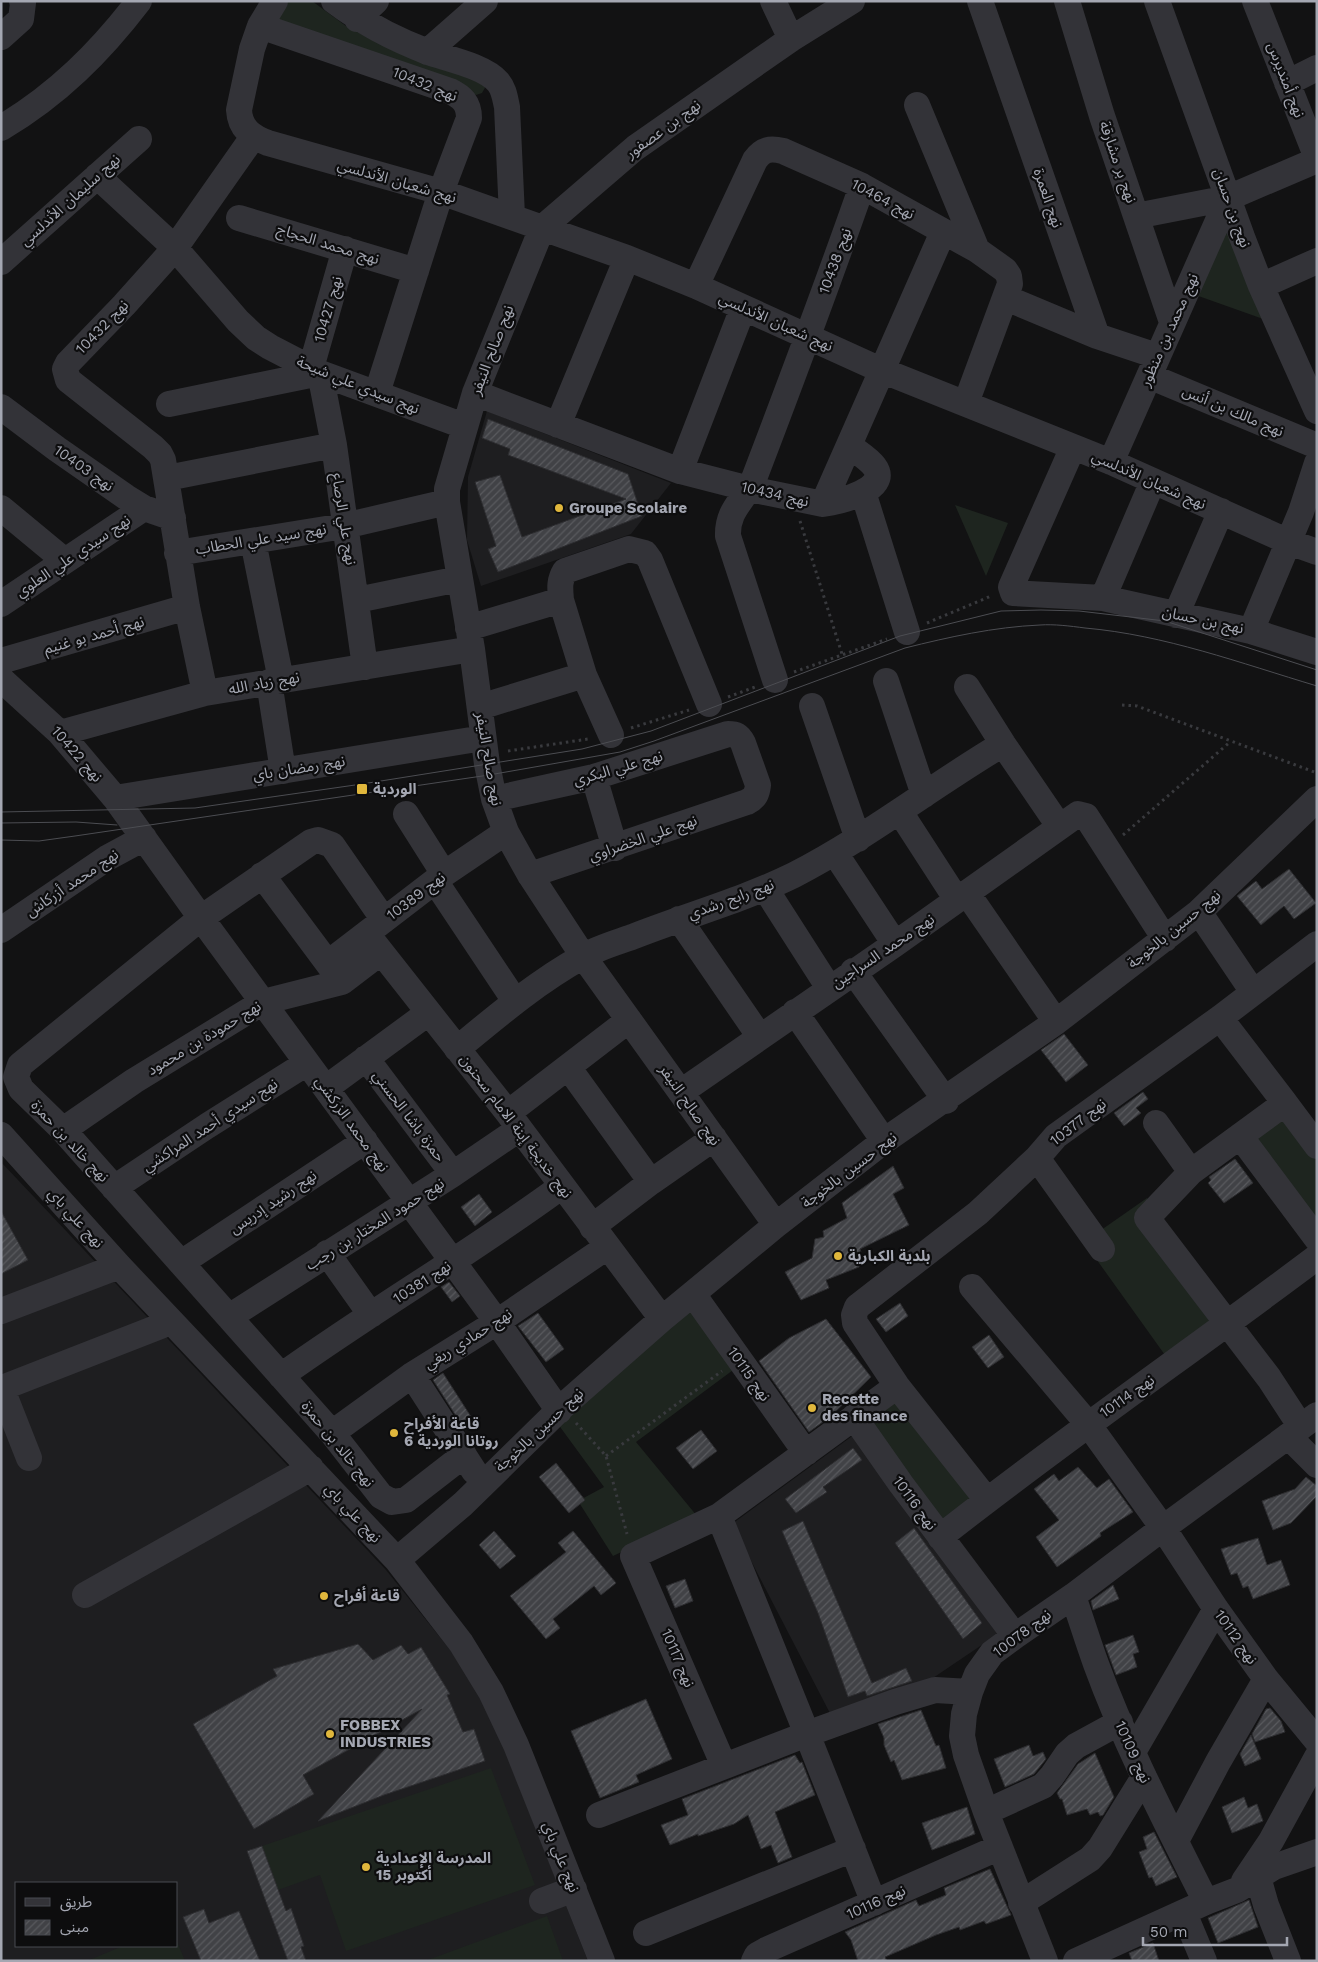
<svg xmlns="http://www.w3.org/2000/svg" width="1318" height="1962" font-family="'Work Sans','Noto Sans Arabic',sans-serif">
<style>
.built{fill:#1e1e20;fill-rule:evenodd}
.grass{fill:#1e251f}
.building{fill:url(#building-hatch);stroke:#2c2c2f}
.lines{fill:none;stroke-linecap:round;stroke-linejoin:round}
.path{stroke:#393a3e;stroke-width:3;stroke-dasharray:2.5 4;stroke-linecap:butt}
.minor{stroke:#333338;stroke-width:26}
.tram{stroke:#4c4d52;stroke-width:1}
.poi-dot{fill:#e0b73c;stroke:#0d0d0e;stroke-width:2}
.labels{text-anchor:middle;stroke-width:4.5;stroke-linejoin:round;paint-order:stroke}
.street-label{font-size:15px;fill:#a4a7b2;stroke:#0d0d0e}
.poi-label{font-size:15px;font-weight:bold;fill:#a4a7b2;stroke:#0d0d0e;text-anchor:start}
</style>
<defs>
<pattern id="building-hatch" width="6" height="6" patternUnits="userSpaceOnUse" patternTransform="scale(1.25)"><rect width="6" height="6" fill="#414246"/><path d="M-1 1l2-2M0 6l6-6M5 7l2-2" fill="none" stroke="#595a5e"/></pattern>
</defs>
<rect width="100%" height="100%" fill="#121213"/>
<path class="built" d="M 487,411 L 671,483 L 631,534 L 481,586 L 467,540 L 468,477 Z
M 1,1162 L 386,1570 L 451,1651 L 489,1710 L 588,1961 L 1,1961 ZM 16,1883 L 176,1883 L 176,1946 L 16,1946 Z
M 855,1434 L 1001,1632 L 927,1682 L 833,1719 L 732,1524 Z"/>
<path class="grass" d="M 284,1 L 312,1 L 350,29 L 406,54 L 481,81 L 486,86 L 482,93 L 476,95 L 267,23 Z
M 1224,221 L 1266,320 L 1190,293 Z
M 955,505 L 1008,523 L 986,576 Z
M 1288,1089 L 1317,1130 L 1317,1259 L 1226,1133 Z
M 1147,1198 L 1238,1324 L 1175,1369 L 1084,1242 Z
M 702,1294 L 748,1359 L 636,1442 L 697,1516 L 613,1556 L 578,1501 L 604,1487 L 555,1420 Z
M 898,1370 L 996,1500 L 950,1534 L 852,1405 Z
M 491,1768 L 535,1885 L 346,1951 L 320,1875 L 278,1890 L 262,1846 Z
M 547,1916 L 563,1961 L 425,1961 Z
M 176,1939 L 185,1961 L 87,1961 L 123,1946 L 176,1946 Z"/>
<path class="building" d="M 488,419 L 628,474 L 642,516 L 498,572 L 488,549 L 496,546 L 475,482 L 500,475 L 522,537 L 626,499 L 508,455 L 510,449 L 482,438 Z
M 1289,869 L 1316,903 L 1294,919 L 1284,906 L 1261,925 L 1237,896 L 1256,881 L 1262,889 Z
M 1064,1034 L 1088,1065 L 1066,1082 L 1041,1050 Z
M 1143,1092 L 1148,1099 L 1136,1108 L 1141,1113 L 1124,1126 L 1114,1113 Z
M 1235,1159 L 1253,1183 L 1224,1203 L 1208,1183 L 1211,1180 L 1209,1177 Z
M 893,1166 L 904,1188 L 893,1194 L 909,1225 L 860,1249 L 861,1252 L 859,1267 L 826,1280 L 829,1288 L 801,1300 L 785,1272 L 812,1258 L 815,1239 L 824,1237 L 823,1231 L 847,1218 L 842,1203 Z
M 479,1194 L 492,1212 L 475,1226 L 461,1207 Z
M 1,1211 L 28,1260 L 1,1274 Z
M 449,1282 L 460,1296 L 452,1302 L 441,1287 Z
M 900,1303 L 908,1316 L 886,1332 L 876,1319 Z
M 538,1313 L 564,1349 L 546,1362 L 518,1326 Z
M 826,1319 L 871,1377 L 831,1416 L 809,1432 L 759,1361 L 789,1338 Z
M 989,1335 L 1004,1357 L 988,1368 L 972,1347 Z
M 443,1373 L 475,1423 L 465,1430 L 433,1380 Z
M 701,1430 L 717,1451 L 693,1469 L 676,1448 Z
M 853,1448 L 862,1460 L 823,1487 L 827,1492 L 796,1513 L 785,1499 Z
M 556,1463 L 585,1500 L 569,1513 L 539,1477 Z
M 1078,1467 L 1097,1488 L 1109,1479 L 1133,1512 L 1100,1533 L 1101,1536 L 1057,1567 L 1036,1537 L 1059,1520 L 1034,1489 L 1054,1474 L 1059,1481 Z
M 1306,1477 L 1317,1486 L 1317,1496 L 1291,1523 L 1273,1530 L 1262,1501 L 1295,1489 Z
M 803,1521 L 872,1683 L 906,1668 L 912,1681 L 867,1696 L 865,1691 L 848,1697 L 818,1613 L 782,1531 Z
M 914,1528 L 982,1623 L 963,1639 L 895,1543 Z
M 494,1531 L 516,1556 L 500,1569 L 479,1545 Z
M 573,1531 L 616,1583 L 601,1595 L 594,1586 L 553,1619 L 560,1628 L 546,1639 L 510,1596 L 566,1552 L 558,1543 Z
M 1258,1538 L 1267,1565 L 1281,1560 L 1290,1585 L 1253,1599 L 1248,1586 L 1243,1588 L 1237,1573 L 1231,1575 L 1221,1549 Z
M 685,1579 L 693,1601 L 675,1608 L 666,1586 Z
M 1113,1585 L 1119,1599 L 1093,1610 L 1091,1601 Z
M 1133,1635 L 1139,1652 L 1133,1654 L 1137,1667 L 1116,1675 L 1105,1645 Z
M 358,1644 L 373,1660 L 401,1645 L 408,1654 L 421,1647 L 450,1694 L 447,1695 L 463,1732 L 474,1729 L 485,1761 L 384,1795 L 318,1821 L 422,1709 L 303,1775 L 314,1794 L 254,1829 L 193,1724 L 277,1676 L 273,1669 Z
M 646,1699 L 672,1759 L 636,1775 L 639,1782 L 600,1798 L 571,1731 Z
M 1270,1708 L 1281,1721 L 1285,1732 L 1255,1742 L 1252,1734 L 1266,1709 Z
M 921,1710 L 936,1746 L 939,1745 L 946,1768 L 902,1780 L 894,1760 L 891,1762 L 884,1745 L 884,1738 L 878,1724 Z
M 1251,1735 L 1261,1759 L 1245,1766 L 1240,1754 Z
M 1029,1745 L 1033,1756 L 1043,1752 L 1046,1759 L 1034,1774 L 1005,1787 L 994,1759 Z
M 1095,1753 L 1114,1797 L 1103,1815 L 1100,1816 L 1098,1812 L 1090,1815 L 1087,1809 L 1067,1815 L 1062,1799 L 1060,1799 L 1057,1793 L 1078,1764 Z
M 795,1755 L 800,1763 L 802,1762 L 815,1795 L 775,1812 L 792,1857 L 778,1863 L 771,1845 L 761,1849 L 748,1815 L 734,1824 L 698,1836 L 698,1834 L 670,1845 L 661,1825 L 688,1815 L 682,1799 Z
M 1244,1797 L 1248,1808 L 1257,1804 L 1263,1821 L 1232,1833 L 1222,1807 Z
M 967,1807 L 975,1834 L 932,1850 L 922,1823 Z
M 1154,1832 L 1177,1877 L 1156,1886 L 1152,1877 L 1149,1878 L 1139,1852 L 1147,1849 L 1143,1837 Z
M 262,1846 L 286,1911 L 291,1908 L 304,1946 L 301,1947 L 306,1961 L 288,1961 L 247,1851 Z
M 990,1869 L 1011,1915 L 986,1924 L 984,1921 L 960,1930 L 959,1927 L 936,1935 L 885,1957 L 887,1961 L 858,1961 L 851,1940 L 845,1932 L 916,1900 L 919,1906 L 946,1895 L 944,1888 Z
M 1249,1900 L 1258,1927 L 1218,1943 L 1208,1918 Z
M 204,1909 L 209,1923 L 239,1911 L 260,1961 L 201,1961 L 183,1917 Z
M 1153,1943 L 1159,1961 L 1132,1961 L 1129,1953 Z"/>
<g class="lines">
<path class="path" d="M 800,521 L 842,654
M 927,623 L 991,596
M 794,672 L 887,639
M 728,697 L 755,687
M 1122,705 L 1137,706 L 1317,773
M 631,728 L 689,710
M 508,751 L 588,739
M 1123,835 L 1230,742
M 576,1423 L 606,1456 L 627,1534
M 606,1456 L 722,1371"/>
<path class="minor" d="M 334,1 C 363,23 394,39 428,52 C 448,59 484,66 498,82 C 504,89 505,98 507,107 L 512,216
M 773,1 L 791,39
M 980,1 L 1097,336 L 1157,356
M 1067,1 L 1102,116 L 1172,322
M 1157,1 L 1242,237 L 1261,286 L 1317,411
M 1255,1 L 1317,158
M 357,19 L 376,1
M 260,26 L 275,1
M 1,37 L 21,19 L 23,3 L 22,1
M 427,52 L 485,1
M 1287,83 L 1317,68
M 917,105 L 977,250
M 1,128 C 57,95 100,52 139,1
M 97,176 L 175,248 L 238,321 L 256,338 L 270,347 L 320,373 L 464,426
M 1136,216 L 1228,198 L 1317,160
M 239,218 L 416,271
M 1,262 L 139,139
M 696,286 L 755,160 C 763,149 770,148 783,151 L 862,186 L 977,250 L 1005,270 L 1009,276 L 1010,284 L 966,403
M 1261,286 L 1317,261
M 1006,298 L 1097,336
M 311,368 L 345,249
M 1149,376 L 1317,446
M 377,393 L 441,192 L 469,118 C 469,103 462,97 450,91 L 260,26 L 252,49 L 239,110 C 240,129 252,137 268,143 L 441,192 L 627,258 L 696,286 L 881,370 L 1111,462 L 1289,542 L 1317,552
M 475,393 L 680,471 L 750,489 L 823,504 L 943,232
M 169,404 L 320,373 L 334,445 L 365,667
M 1,407 L 57,449 L 126,497 L 144,508 L 173,518
M 558,425 L 627,258
M 1073,447 L 1011,587 L 1013,593 L 1103,598 L 1251,631 L 1301,512 L 1317,463
M 1111,462 L 1228,198
M 680,471 L 743,308
M 167,478 L 334,445
M 863,492 L 907,632
M 823,504 C 837,502 892,490 874,466 C 868,458 857,452 850,446
M 1,508 L 65,561
M 253,541 L 281,680
M 177,553 L 344,526 L 447,502
M 1103,598 L 1153,481
M 357,600 L 459,579
M 561,600 C 560,588 559,581 565,571 L 629,549 L 645,553 L 650,560 L 709,704
M 1,604 L 144,508
M 1176,615 L 1221,511
M 468,628 L 561,600 L 584,675 L 611,735
M 1251,631 L 1317,652
M 1,661 L 187,607
M 1,679 L 60,733 L 115,798 L 201,918 L 497,1322 L 559,1411
M 775,680 L 728,536 C 727,508 746,500 755,476 C 792,379 828,283 862,186
M 886,681 L 924,795
M 269,682 L 283,771
M 967,687 L 1003,744 L 1059,826
M 205,693 L 187,607 L 163,460 L 160,454 L 153,447 L 68,380 L 65,369 L 68,363 L 124,305 L 175,248 L 253,137
M 812,706 L 858,839
M 480,707 L 584,675
M 60,733 L 205,693 L 472,649
M 594,777 L 615,848
M 115,798 L 483,738
M 494,799 L 594,777 L 728,734 C 736,734 739,735 743,743 L 758,785 C 757,794 755,798 747,802 L 530,875
M 900,812 L 957,900
M 406,814 L 444,874
M 835,853 L 895,944
M 262,875 L 338,977
M 435,881 L 515,1001
M 765,888 L 829,988
M 967,893 L 1056,1022
M 1199,912 L 1253,992
M 679,919 L 760,1037
M 384,920 L 332,845 L 318,840 L 311,842 L 201,918 L 20,1065 L 16,1077 L 21,1089 L 63,1130 L 332,1433 L 381,1496 L 392,1502 L 406,1500 L 464,1455
M 1,930 L 107,858 L 144,838
M 367,934 L 508,1113 L 662,1319
M 328,963 L 444,874 L 506,832
M 853,971 L 946,1101
M 795,1012 L 884,1141
M 1220,1018 L 1285,1103 L 1191,1172 L 1147,1218 L 1269,1378 L 1301,1427
M 457,1049 C 497,1016 537,982 582,957 C 597,948 615,943 632,937 C 685,916 743,900 794,875 C 868,837 932,786 1003,744
M 366,1058 L 453,1174
M 568,1067 L 651,1182
M 326,1088 L 428,1013
M 681,1092 L 895,944 L 1078,814 L 1086,816 L 1165,939
M 1285,1103 L 1317,1146
M 508,1113 L 629,1020
M 1156,1123 L 1191,1172
M 63,1130 L 134,1081 L 263,1002 L 342,982 L 380,953
M 1,1135 L 119,1266 L 397,1560 L 461,1643 L 491,1692 L 516,1745 L 602,1961
M 1240,1136 L 1317,1239
M 1037,1158 L 1102,1249
M 114,1188 L 207,1126 L 307,1063
M 776,1225 L 583,956 L 530,875 L 506,832 L 494,799 L 487,764 L 472,649 L 447,502 L 447,489 L 475,393 L 542,228 L 635,148 L 791,39 L 852,1
M 592,1227 L 651,1182 L 714,1138
M 327,1253 L 371,1315
M 181,1263 L 365,1141
M 972,1287 L 1088,1424 L 1163,1528 L 1216,1609 L 1266,1679 L 1317,1741
M 693,1294 L 806,1453
M 1,1311 L 119,1266
M 229,1317 L 453,1174 L 519,1129
M 412,1375 L 474,1471
M 281,1376 C 373,1310 471,1253 562,1186
M 854,1417 L 901,1484 L 1015,1636
M 332,1433 L 412,1375 L 497,1322 L 607,1247
M 1288,1436 L 1317,1465
M 29,1458 L 5,1397 L 4,1392 L 7,1386 L 171,1322
M 987,1500 L 897,1386 L 855,1323 L 854,1315 L 857,1307 L 978,1213 L 1037,1158 L 1056,1136 L 1220,1018 L 1317,944
M 719,1516 L 897,1386
M 940,1537 C 1063,1440 1192,1351 1317,1257
M 397,1560 L 463,1504 L 562,1407 L 662,1319 L 776,1225 L 884,1141 L 1056,1022 L 1199,912 L 1317,799
M 85,1595 L 311,1468
M 1073,1596 C 1081,1619 1088,1642 1096,1664 C 1126,1746 1167,1824 1206,1902
M 1133,1752 L 1216,1609
M 724,1766 L 633,1556 L 719,1516 L 807,1734 L 895,1702 L 935,1690 L 970,1692
M 986,1812 L 1043,1786 L 1052,1776 L 1067,1754 L 1076,1746 L 1120,1722
M 599,1815 L 807,1734 L 874,1903
M 1176,1841 L 1218,1762 L 1266,1679
M 1258,1877 L 1266,1905 L 1288,1961
M 1244,1881 L 1271,1841 L 1317,1757
M 542,1901 L 574,1889
M 1021,1903 L 1090,1859 L 1100,1848 L 1144,1777
M 1184,1913 L 1204,1961
M 646,1933 L 853,1849
M 754,1961 L 757,1955 L 766,1950 L 1000,1847
M 1045,1961 L 986,1812 L 966,1755 L 962,1736 L 964,1714 L 970,1692 L 977,1674 L 992,1653 L 1015,1636 L 1073,1596 L 1163,1528 L 1317,1415
M 1076,1961 L 1206,1902 L 1237,1890 L 1274,1867 L 1317,1852"/>
<path class="tram" d="M 1,812 L 195,808 L 362,784 L 582,749 L 651,731 L 900,636 L 1001,611 L 1041,610 L 1079,611 L 1165,621 L 1317,670
M 1,823 L 76,822 L 117,825
M 1,840 L 39,841 L 75,836 L 489,775 L 620,752 L 654,741 L 905,648 C 949,637 994,627 1040,625 C 1054,624 1070,626 1085,628 C 1165,635 1240,663 1317,686"/>
</g>
<g class="poi-dot">
<circle cx="559" cy="508" r="5"/>
<rect x="356" y="783" width="12" height="12" rx="2.5"/>
<circle cx="838" cy="1256" r="5"/>
<circle cx="812" cy="1408" r="5"/>
<circle cx="394" cy="1433" r="5"/>
<circle cx="324" cy="1596" r="5"/>
<circle cx="330" cy="1734" r="5"/>
<circle cx="366" cy="1867" r="5"/>
</g>
<g class="labels">
<g class="street-label">
<text transform="translate(1286 80) rotate(69)" y="5">نهج أمنديرس</text>
<text transform="translate(425 84) rotate(22)" y="5">نهج 10432</text>
<text transform="translate(663 129) rotate(-36)" y="5">نهج بن عصفور</text>
<text transform="translate(1118 162) rotate(71)" y="5">نهج بر مشارقة</text>
<text transform="translate(397 181) rotate(16)" y="5">نهج شعبان الأندلسي</text>
<text transform="translate(1048 198) rotate(71)" y="5">نهج العمرة</text>
<text transform="translate(883 199) rotate(28)" y="5">نهج 10464</text>
<text transform="translate(70 200) rotate(-42)" y="5">نهج سليمان الأندلسي</text>
<text transform="translate(1232 208) rotate(70)" y="5">نهج بن حسان</text>
<text transform="translate(328 244) rotate(17)" y="5">نهج محمد الحجاج</text>
<text transform="translate(835 261) rotate(-70)" y="5">نهج 10438</text>
<text transform="translate(328 309) rotate(-74)" y="5">نهج 10427</text>
<text transform="translate(776 322) rotate(24)" y="5">نهج شعبان الأندلسي</text>
<text transform="translate(102 327) rotate(-46)" y="5">نهج 10432</text>
<text transform="translate(1169 330) rotate(-66)" y="5">نهج محمد بن منظور</text>
<text transform="translate(492 350) rotate(-69)" y="5">نهج صالح النيفر</text>
<text transform="translate(358 385) rotate(22)" y="5">نهج سيدي علي شيحة</text>
<text transform="translate(1233 411) rotate(23)" y="5">نهج مالك بن أنس</text>
<text transform="translate(84 468) rotate(35)" y="5">نهج 10403</text>
<text transform="translate(1149 480) rotate(24)" y="5">نهج شعبان الأندلسي</text>
<text transform="translate(775 494) rotate(13)" y="5">نهج 10434</text>
<text transform="translate(344 519) rotate(81)" y="5">نهج علي الرصاع</text>
<text transform="translate(261 539) rotate(-9)" y="5">نهج سيد علي الحطاب</text>
<text transform="translate(73 556) rotate(-34)" y="5">نهج سيدي علي العلوي</text>
<text transform="translate(1203 620) rotate(12)" y="5">نهج بن حسان</text>
<text transform="translate(94 635) rotate(-16)" y="5">نهج أحمد بو غنيم</text>
<text transform="translate(264 683) rotate(-10)" y="5">نهج زياد الله</text>
<text transform="translate(77 754) rotate(49)" y="5">نهج 10422</text>
<text transform="translate(489 759) rotate(80)" y="5">نهج صالح النيفر</text>
<text transform="translate(299 768) rotate(-9)" y="5">نهج رمضان باي</text>
<text transform="translate(618 768) rotate(-16)" y="5">نهج علي البكري</text>
<text transform="translate(643 838) rotate(-19)" y="5">نهج علي الخضراوي</text>
<text transform="translate(72 883) rotate(-34)" y="5">نهج محمد أزركاش</text>
<text transform="translate(416 896) rotate(-37)" y="5">نهج 10389</text>
<text transform="translate(731 899) rotate(-20)" y="5">نهج رابح رشدي</text>
<text transform="translate(1174 929) rotate(-39)" y="5">نهج حسين بالخوجة</text>
<text transform="translate(883 951) rotate(-34)" y="5">نهج محمد السراجين</text>
<text transform="translate(204 1038) rotate(-31)" y="5">نهج حمودة بن محمود</text>
<text transform="translate(690 1105) rotate(55)" y="5">نهج صالح النيفر</text>
<text transform="translate(409 1116) rotate(53)" y="5">حمزة باشا الحسني</text>
<text transform="translate(1078 1122) rotate(-38)" y="5">نهج 10377</text>
<text transform="translate(352 1124) rotate(54)" y="5">نهج محمد الزركشي</text>
<text transform="translate(210 1125) rotate(-33)" y="5">نهج سيدي أحمد المراكشي</text>
<text transform="translate(516 1126) rotate(53)" y="5">نهج خديجة إبنة الامام سحنون</text>
<text transform="translate(70 1141) rotate(47)" y="5">نهج خالد بن حمزة</text>
<text transform="translate(849 1170) rotate(-37)" y="5">نهج حسين بالخوجة</text>
<text transform="translate(273 1202) rotate(-34)" y="5">نهج رشيد إدريس</text>
<text transform="translate(76 1218) rotate(48)" y="5">نهج علي باي</text>
<text transform="translate(375 1224) rotate(-32)" y="5">نهج حمود المختار بن رجب</text>
<text transform="translate(422 1282) rotate(-33)" y="5">نهج 10381</text>
<text transform="translate(468 1339) rotate(-32)" y="5">نهج حمادي ريغي</text>
<text transform="translate(749 1374) rotate(55)" y="5">نهج 10115</text>
<text transform="translate(1127 1396) rotate(-35)" y="5">نهج 10114</text>
<text transform="translate(539 1430) rotate(-43)" y="5">نهج حسين بالخوجة</text>
<text transform="translate(338 1444) rotate(51)" y="5">نهج خالد بن حمزة</text>
<text transform="translate(915 1503) rotate(54)" y="5">نهج 10116</text>
<text transform="translate(353 1513) rotate(47)" y="5">نهج علي باي</text>
<text transform="translate(1022 1633) rotate(-37)" y="5">نهج 10078</text>
<text transform="translate(1236 1637) rotate(55)" y="5">نهج 10112</text>
<text transform="translate(678 1658) rotate(67)" y="5">نهج 10117</text>
<text transform="translate(1133 1752) rotate(66)" y="5">نهج 10109</text>
<text transform="translate(561 1857) rotate(68)" y="5">نهج علي باي</text>
<text transform="translate(876 1902) rotate(-24)" y="5">نهج 10116</text>
</g>
<g class="poi-label">
<text x="569" y="513">Groupe Scolaire</text>
<text x="373" y="794">الوردية</text>
<text x="848" y="1261">بلدية الكبارية</text>
<text x="822" y="1404">Recette<tspan x="822" dy="17">des finance</tspan></text>
<text x="404" y="1429">قاعة الأفراح<tspan x="404" dy="17">روتانا الوردية 6</tspan></text>
<text x="334" y="1601">قاعة أفراح</text>
<text x="340" y="1730">FOBBEX<tspan x="340" dy="17">INDUSTRIES</tspan></text>
<text x="376" y="1863">المدرسة الإعدادية<tspan x="376" dy="17">15 أكتوبر</tspan></text>
</g>
</g>
<rect width="1318" height="1962" fill="none" stroke="#a4a7b2" stroke-width="5"/>
<rect x="15" y="1882" width="162" height="65" fill="#0d0d0e" stroke="#494b50"/>
<rect x="25" y="1898" width="25" height="8" fill="#333338" stroke="#494b50"/>
<text x="60" y="1907" font-size="15" fill="#a4a7b2">طريق</text>
<rect x="25" y="1920" width="25" height="15" fill="url(#building-hatch)" stroke="#494b50"/>
<text x="60" y="1932" font-size="15" fill="#a4a7b2">مبنى</text>
<path d="M1143 1937v8h144v-8" fill="none" stroke="#a4a7b2" stroke-width="2.5"/>
<text x="1150" y="1937" font-size="15" fill="#a4a7b2" stroke="#0d0d0e" stroke-width="4" paint-order="stroke">50 m</text>
</svg>
